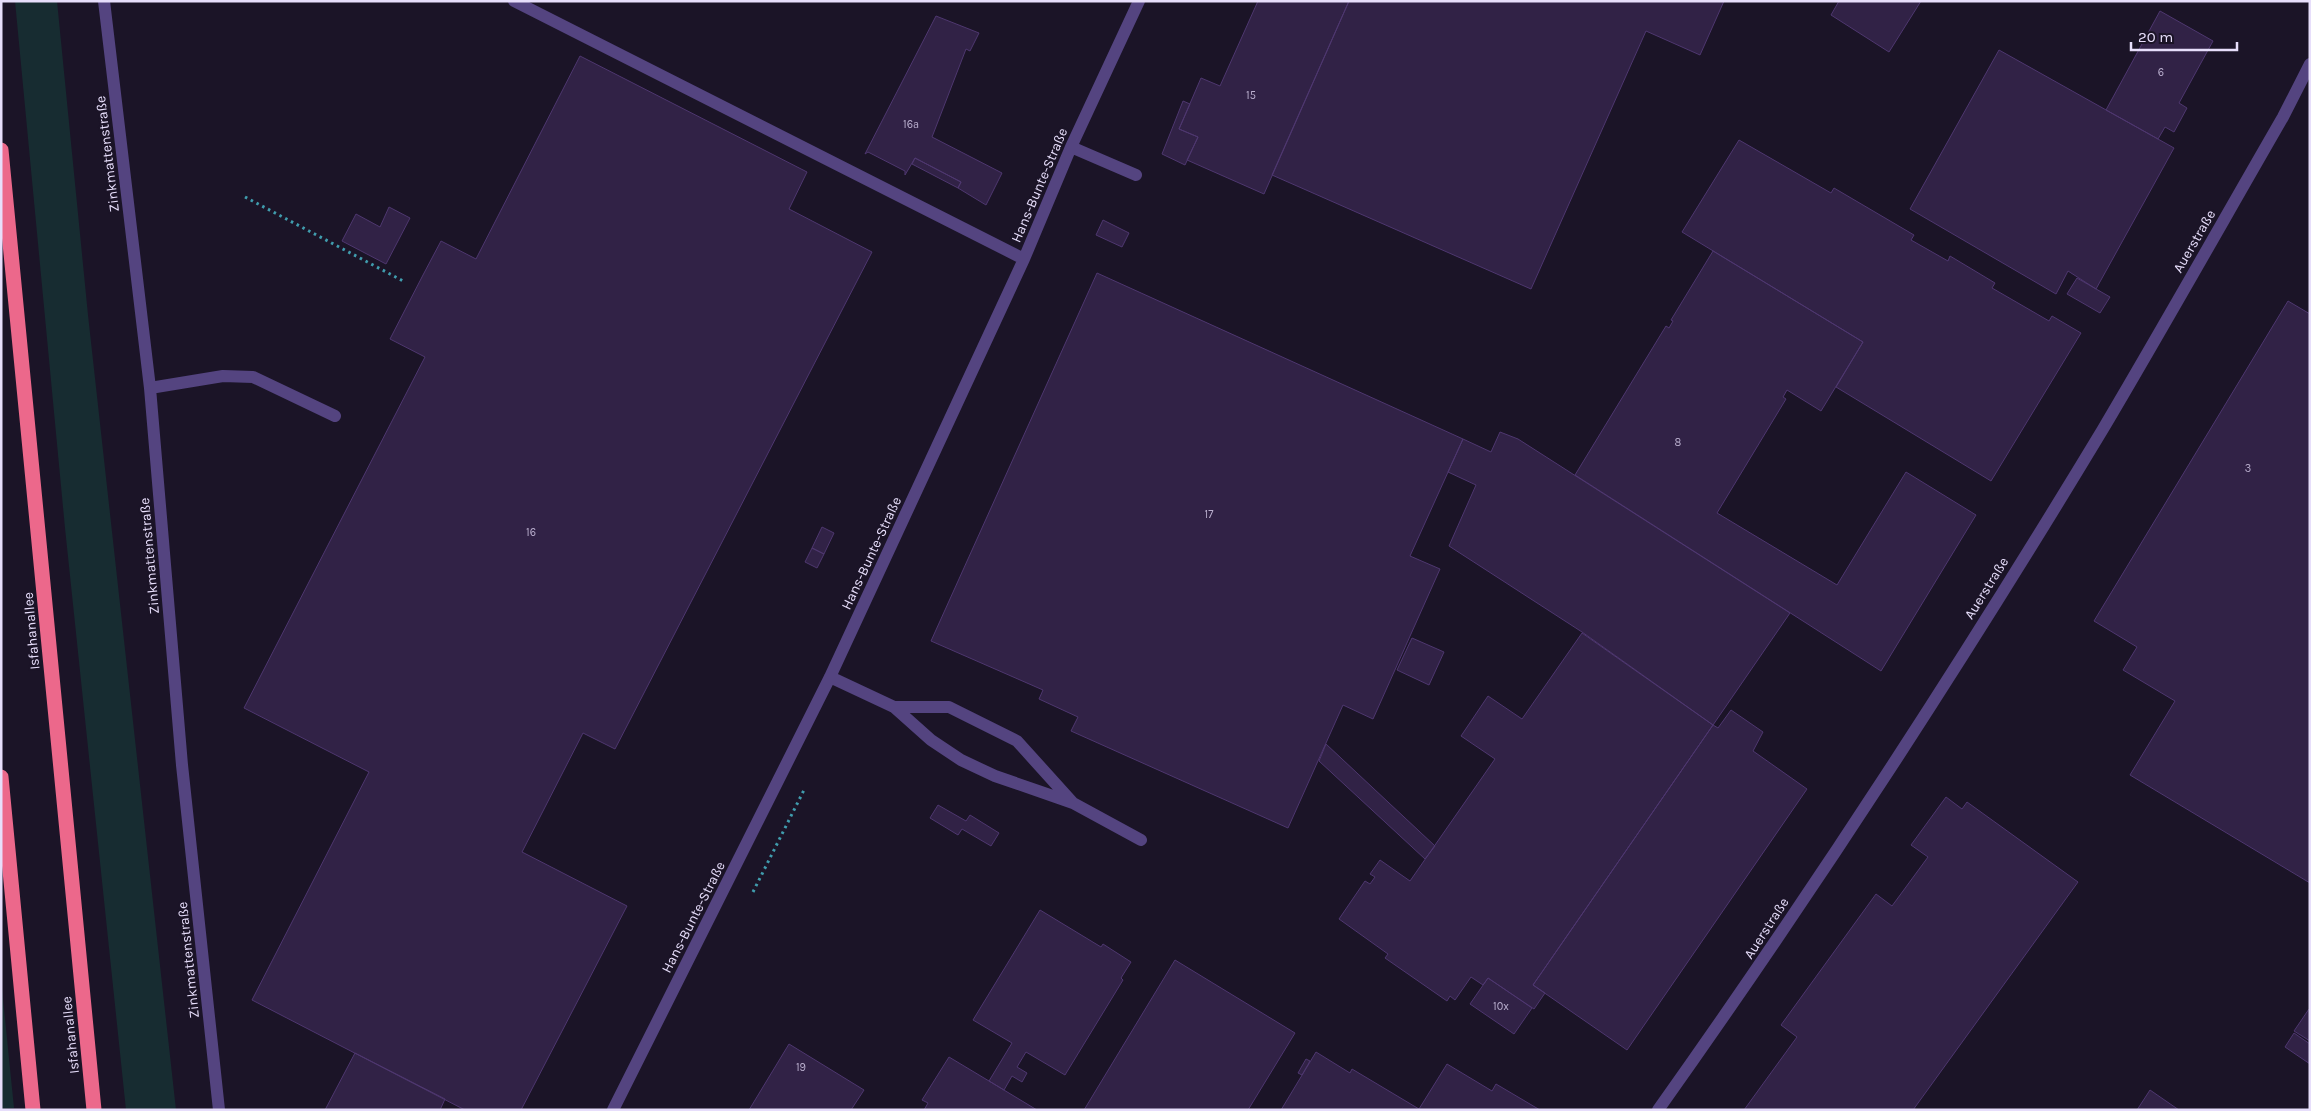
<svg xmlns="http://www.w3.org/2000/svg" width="2311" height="1111" font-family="Karla,sans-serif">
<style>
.green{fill:#172c31}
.building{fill:#312246;stroke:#4e376f}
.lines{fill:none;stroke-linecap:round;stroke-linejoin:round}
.path{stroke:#409cad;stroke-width:3;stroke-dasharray:2.5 4;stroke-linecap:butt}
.minor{stroke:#544480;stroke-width:12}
.highway{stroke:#ec688b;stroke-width:15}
.labels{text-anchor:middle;stroke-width:4.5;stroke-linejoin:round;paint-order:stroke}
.number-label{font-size:11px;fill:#baafce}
.street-label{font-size:14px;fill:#e7defb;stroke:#1b1427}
</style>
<rect width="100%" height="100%" fill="#1b1427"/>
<path class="green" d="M 15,1 L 57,1 L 88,315 L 176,1110 L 126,1110 L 65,528 Z
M 1,979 L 14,1108 L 1,1109 Z"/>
<path class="building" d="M 1258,1 L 1349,1 L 1264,194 L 1187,160 L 1198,137 L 1179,129 L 1201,78 L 1220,86 Z
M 1349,1 L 1724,1 L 1700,55 L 1646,31 L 1531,289 L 1272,175 Z
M 1839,1 L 1921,1 L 1889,52 L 1831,15 Z
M 2160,11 L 2213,41 L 2179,103 L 2187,108 L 2174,132 L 2165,127 L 2158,139 L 2106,110 Z
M 936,16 L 979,33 L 970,51 L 966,49 L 932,137 L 1002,173 L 986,205 L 958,188 L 961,182 L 915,158 L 905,175 L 905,171 L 868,152 L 865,154 Z
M 1999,50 L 2174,148 L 2096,289 L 2068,271 L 2056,294 L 1910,209 Z
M 580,56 L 807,172 L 789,209 L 872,252 L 615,749 L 583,733 L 522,852 L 627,906 L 521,1110 L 465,1110 L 252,1000 L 369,772 L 244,708 L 425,357 L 390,339 L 423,275 L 441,241 L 476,259 Z
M 1183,101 L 1190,104 L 1179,129 L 1198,137 L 1185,165 L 1162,154 Z
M 1739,140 L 1831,193 L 1834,188 L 1914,235 L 1911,240 L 1948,261 L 1950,256 L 1995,283 L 1992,288 L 2049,321 L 2052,316 L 2081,333 L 1991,481 L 1836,387 L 1863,342 L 1682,232 Z
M 915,158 L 961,182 L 958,188 L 912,164 Z
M 389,207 L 410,218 L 386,264 L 342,241 L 356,214 L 380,227 Z
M 1103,220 L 1129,233 L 1122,247 L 1096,235 Z
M 1713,251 L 1863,342 L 1821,411 L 1787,390 L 1783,397 L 1786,399 L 1717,513 L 1837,585 L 1906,472 L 1976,515 L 1881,671 L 1575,475 L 1666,326 L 1669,328 L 1673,321 L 1671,320 Z
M 1097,273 L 1463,439 L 1410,556 L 1440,569 L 1373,719 L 1343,705 L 1288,828 L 1071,731 L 1078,717 L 1039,699 L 1043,690 L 931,641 Z
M 2077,278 L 2110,297 L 2100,313 L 2067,294 Z
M 2288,301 L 2310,314 L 2310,883 L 2130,775 L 2175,701 L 2123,670 L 2137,647 L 2094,621 Z
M 1500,432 L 1518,439 L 1790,613 L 1713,725 L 1582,632 L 1449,546 L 1476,485 L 1448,472 L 1463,439 L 1491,452 Z
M 822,527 L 834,533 L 824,554 L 812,548 Z
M 812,548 L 824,554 L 817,568 L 805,562 Z
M 1582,633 L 1713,725 L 1533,985 L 1545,993 L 1534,1009 L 1488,978 L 1483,985 L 1471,977 L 1455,1000 L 1450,996 L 1447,1001 L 1385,958 L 1388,954 L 1339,919 L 1365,881 L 1370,884 L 1375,877 L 1370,874 L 1380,860 L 1410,881 L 1495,759 L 1461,736 L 1488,696 L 1522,719 Z
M 1412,638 L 1444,652 L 1429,685 L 1397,670 Z
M 1731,710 L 1763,732 L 1753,751 L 1807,789 L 1627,1050 L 1533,985 L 1713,725 L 1718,728 Z
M 1326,744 L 1435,846 L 1425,859 L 1319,761 Z
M 1946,797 L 1962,809 L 1967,802 L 2078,882 L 1913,1110 L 1744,1110 L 1797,1037 L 1781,1025 L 1876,894 L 1892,906 L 1928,857 L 1911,845 Z
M 938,805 L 966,821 L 970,815 L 999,833 L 991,846 L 962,829 L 958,835 L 930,818 Z
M 1040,910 L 1101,947 L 1103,944 L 1131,962 L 1121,978 L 1123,980 L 1065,1075 L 1026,1052 L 1017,1067 L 1027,1073 L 1022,1082 L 1012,1076 L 1004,1090 L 989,1081 L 1012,1043 L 973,1020 Z
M 1175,960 L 1295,1033 L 1248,1110 L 1084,1110 Z
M 1488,978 L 1532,1008 L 1514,1034 L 1470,1004 Z
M 2309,1009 L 2310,1010 L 2310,1041 L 2294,1031 Z
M 2294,1033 L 2310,1044 L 2310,1064 L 2285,1047 Z
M 789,1044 L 864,1090 L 851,1110 L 749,1110 Z
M 1316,1052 L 1350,1073 L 1352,1069 L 1419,1109 L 1447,1064 L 1492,1091 L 1496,1084 L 1540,1110 L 1281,1110 Z
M 355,1053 L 445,1099 L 440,1110 L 325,1110 Z
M 949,1057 L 989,1081 L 1037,1110 L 924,1110 L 928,1103 L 922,1100 Z
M 1306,1059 L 1310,1061 L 1302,1075 L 1298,1073 Z
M 2150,1090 L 2179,1110 L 2137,1110 Z"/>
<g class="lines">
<path class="path" d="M 245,197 L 405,282
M 753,892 L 805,788"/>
<path class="minor" d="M 104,1 L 150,388 L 182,765 L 219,1110
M 514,1 L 1024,259
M 1071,147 L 1136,175
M 150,388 L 223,376 L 253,377 L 335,416
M 830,677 L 894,707 L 931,740 L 961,760 L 995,776 L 1073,803 L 1141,840
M 894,707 L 949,707 L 1017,741 L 1073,803
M 613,1110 L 830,677 L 1024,259 L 1071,147 L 1139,1
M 1658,1110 C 1815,889 1963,661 2103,429 C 2164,326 2223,221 2283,117 L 2310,64"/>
<path class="highway" d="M 1,150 L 94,1110
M 1,777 L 33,1110"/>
</g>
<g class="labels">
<g class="number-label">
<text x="2161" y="76">6</text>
<text x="1251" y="99">15</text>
<text x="911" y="128">16a</text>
<text x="1678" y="446">8</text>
<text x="2248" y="472">3</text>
<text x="1209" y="518">17</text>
<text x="531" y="536">16</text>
<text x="1501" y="1010">10x</text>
<text x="801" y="1071">19</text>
</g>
<g class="street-label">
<text transform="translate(107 154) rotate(-97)" y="5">Zinkmattenstraße</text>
<text transform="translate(1039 185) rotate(-67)" y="5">Hans-Bunte-Straße</text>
<text transform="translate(2194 241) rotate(-60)" y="5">Auerstraße</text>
<text transform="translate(871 553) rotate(-65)" y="5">Hans-Bunte-Straße</text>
<text transform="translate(149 556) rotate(-95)" y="5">Zinkmattenstraße</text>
<text transform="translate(1986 588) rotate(-58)" y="5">Auerstraße</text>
<text transform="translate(31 631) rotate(-95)" y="5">Isfahanallee</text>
<text transform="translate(693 917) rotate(-63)" y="5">Hans-Bunte-Straße</text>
<text transform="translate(1766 928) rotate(-57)" y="5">Auerstraße</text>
<text transform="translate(188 960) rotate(-96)" y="5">Zinkmattenstraße</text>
<text transform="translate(70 1035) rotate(-96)" y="5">Isfahanallee</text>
</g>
</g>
<rect width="2311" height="1111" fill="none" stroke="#e7defb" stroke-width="5"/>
<path d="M2131 42v8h106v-8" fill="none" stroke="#e7defb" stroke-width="2.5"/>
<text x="2138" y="42" font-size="15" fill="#e7defb" stroke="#1b1427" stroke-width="4" paint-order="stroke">20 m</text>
</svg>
